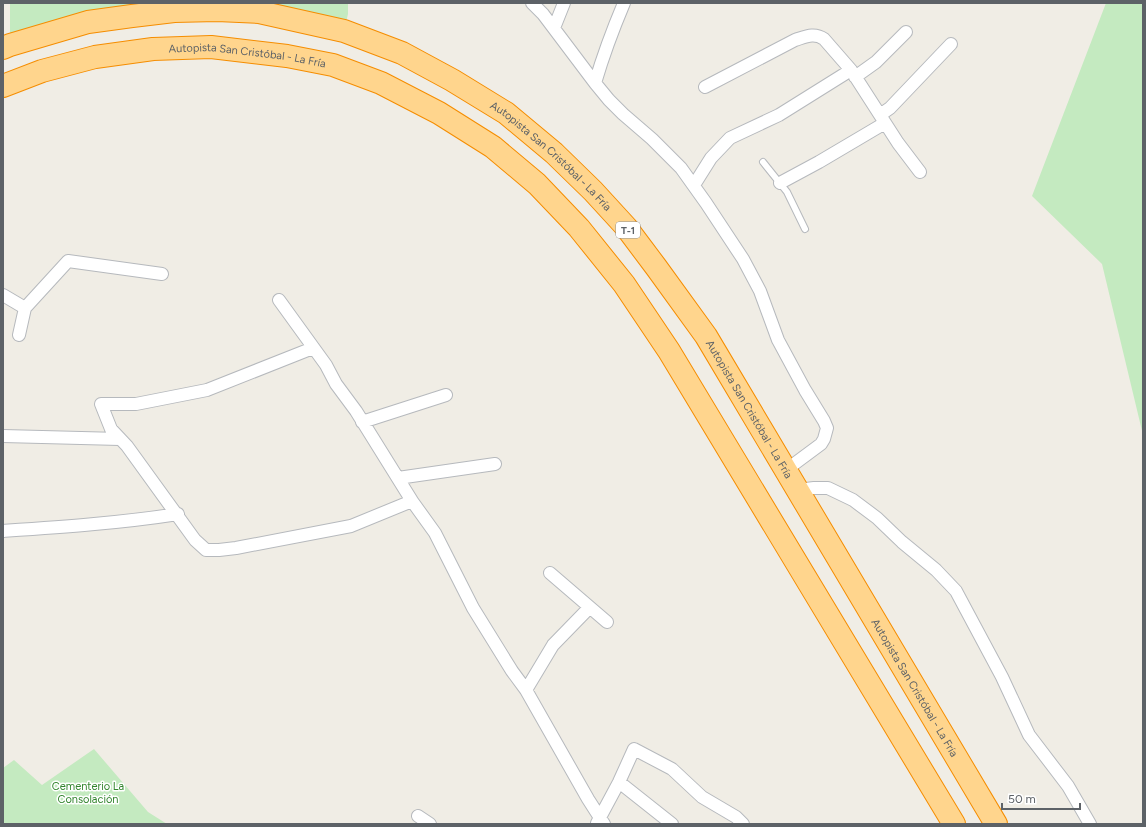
<svg xmlns="http://www.w3.org/2000/svg" width="1146" height="827" font-family="Figtree,sans-serif">
<style>
.green{fill:#c4eac0}
.lines{fill:none;stroke-linecap:round;stroke-linejoin:round}
.service-casing{stroke:#b6b9bd;stroke-width:8}
.minor-casing{stroke:#b6b9bd;stroke-width:14}
.motorway-casing{stroke:#f58d00;stroke-width:24}
.service{stroke:#fff;stroke-width:6}
.minor{stroke:#fff;stroke-width:12}
.motorway{stroke:#ffd58d;stroke-width:22}
.labels{text-anchor:middle;stroke-width:3;stroke-linejoin:round;paint-order:stroke}
.shield{fill:#fff;stroke:#8e9195;stroke-width:1}
.shield-label{font-size:10px;font-weight:bold;fill:#5d6267}
.street-label{font-size:11px;fill:#5d6267;stroke:#fff}
.park-label{font-size:11px;fill:#33852e;stroke:#fff}
</style>
<rect width="100%" height="100%" fill="#f0ede5"/>
<path class="green" d="M 10,3 L 348,3 L 348,14 L 344,31 L 217,10 L 10,45 Z
M 1106,3 L 1143,3 L 1143,435 L 1102,264 L 1032,196 Z
M 94,749 L 148,812 L 167,824 L 3,824 L 3,768 L 14,760 L 42,785 Z"/>
<g class="lines">
<g class="service-casing">
<path id="service" d="M 763,162 L 787,192 L 805,229"/>
</g>
<g class="minor-casing">
<path id="minor" d="M 532,3 L 543,14 L 595,83 L 609,100 L 623,114 L 652,139 L 681,168 L 706,203 L 743,259 L 760,291 L 778,340 L 805,390 L 824,421 L 827,428 L 824,439 L 821,444 L 786,470
M 554,28 L 564,3
M 855,77 L 876,62 L 906,32
M 595,83 C 603,56 613,29 624,3
M 705,87 L 795,40 C 805,37 814,32 824,39 L 851,70 L 898,143 L 920,172
M 880,115 L 890,108 L 951,44
M 780,183 L 819,162 L 885,123
M 694,185 L 711,158 L 730,138 L 779,115 L 851,70
M 3,295 L 25,308
M 279,300 L 326,365 L 336,384 L 356,411 L 412,501 L 435,533 L 473,608 L 512,671 L 526,690 L 588,799 L 604,824
M 19,335 L 25,308 L 68,261 L 162,274
M 313,348 L 207,390 L 136,404 L 101,404 L 111,429 L 127,446 L 195,540 L 206,550 L 219,550 L 236,548 L 351,526 L 412,501
M 362,422 L 446,395
M 3,436 L 120,439
M 398,478 L 495,464
M 798,490 L 814,488 L 828,488 L 853,500 L 877,518 L 902,542 L 936,570 L 956,591 L 1002,677 L 1029,735 L 1068,786 L 1090,824
M 3,531 C 61,527 120,523 178,514
M 550,573 L 607,622
M 526,690 L 553,645 L 589,608
M 619,782 L 672,824
M 418,816 L 430,824
M 597,823 L 619,782 L 634,749 L 672,769 L 702,797 L 736,817 L 743,824"/>
</g>
<g class="motorway-casing">
<g id="motorway">
<path id="s1" d="M 3,48 L 10,45 L 88,22 L 132,16 L 174,11 L 217,10 L 259,12 L 344,31 L 402,53 L 452,80 L 506,113 L 554,153 L 593,191 L 626,227 L 656,267 L 706,336 L 996,824"/>
<path id="s2" d="M 3,86 L 42,71 L 95,57 L 153,49 L 211,47 L 287,56 L 333,65 L 381,83 L 439,113 L 493,147 L 537,184 L 579,228 L 624,284 L 669,351 L 954,824"/>
</g>
</g>
<use href="#service" class="service"/>
<use href="#minor" class="minor"/>
<use href="#motorway" class="motorway"/>
</g>
<g class="labels">
<rect class="shield" x="616" y="222" width="24" height="16" rx="3"/>
<g class="shield-label">
<text x="628" y="234">T-1</text>
</g>
<g class="street-label">
<text dy="4" stroke="none"><textPath href="#s2" startOffset="250">Autopista San Cristóbal - La Fría</textPath></text>
<text dy="4" stroke="none"><textPath href="#s1" startOffset="592">Autopista San Cristóbal - La Fría</textPath></text>
<text dy="4" stroke="none"><textPath href="#s1" startOffset="916">Autopista San Cristóbal - La Fría</textPath></text>
<text dy="4" stroke="none"><textPath href="#s1" startOffset="1240">Autopista San Cristóbal - La Fría</textPath></text>
</g>
<g class="park-label">
<text x="88" y="790">Cementerio La<tspan x="88" dy="13">Consolación</tspan></text>
</g>
</g>
<rect width="1146" height="827" fill="none" stroke="#5d6267" stroke-width="8"/>
<path d="M1002 803v6h78v-6" fill="none" stroke="#5d6267" stroke-width="2"/>
<text x="1008" y="803" font-size="12" fill="#5d6267" stroke="#ffffff" stroke-width="3" paint-order="stroke">50 m</text>
</svg>
